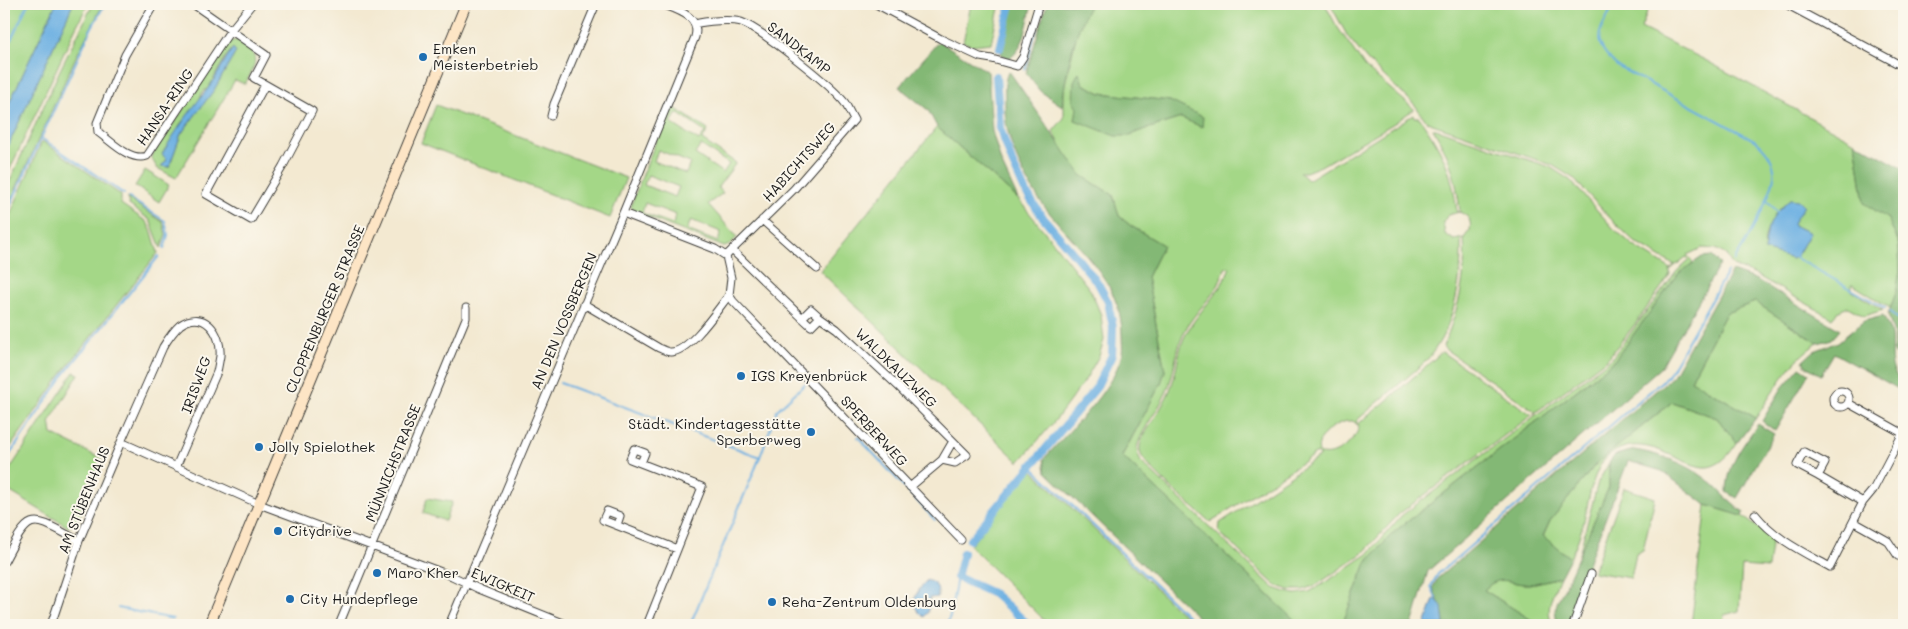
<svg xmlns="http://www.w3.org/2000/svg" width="1908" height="629" font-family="Mali,sans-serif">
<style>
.green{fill:#a4d787;stroke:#607a52;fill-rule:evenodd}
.forest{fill:#83b874;stroke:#506a48}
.water{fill:#6db0e2;stroke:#44667f}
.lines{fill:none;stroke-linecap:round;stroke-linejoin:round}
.stream{stroke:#6db0e2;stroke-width:2}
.canal{stroke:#6db0e2;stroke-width:8}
.street-casing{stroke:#3c3b37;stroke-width:9}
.secondary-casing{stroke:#3c3b37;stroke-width:12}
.street{stroke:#fff;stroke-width:7}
.secondary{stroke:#fde5c5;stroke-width:10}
.poi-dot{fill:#1f6fb2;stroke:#fbf7ec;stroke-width:2}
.labels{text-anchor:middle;stroke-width:4;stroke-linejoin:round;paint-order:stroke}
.street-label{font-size:14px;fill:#1c1c1c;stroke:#fbf7ec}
.poi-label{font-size:14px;fill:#1c1c1c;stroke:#fbf7ec;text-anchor:start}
</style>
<rect width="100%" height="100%" fill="#fbf7ec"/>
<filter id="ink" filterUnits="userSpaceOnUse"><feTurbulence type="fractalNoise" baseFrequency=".02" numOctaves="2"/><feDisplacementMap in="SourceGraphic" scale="10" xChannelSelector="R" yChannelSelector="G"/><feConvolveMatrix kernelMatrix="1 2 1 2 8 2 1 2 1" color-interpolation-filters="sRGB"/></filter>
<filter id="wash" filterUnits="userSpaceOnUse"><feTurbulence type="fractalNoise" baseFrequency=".0096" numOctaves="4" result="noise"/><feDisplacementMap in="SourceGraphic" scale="20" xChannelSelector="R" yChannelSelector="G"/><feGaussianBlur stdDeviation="1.12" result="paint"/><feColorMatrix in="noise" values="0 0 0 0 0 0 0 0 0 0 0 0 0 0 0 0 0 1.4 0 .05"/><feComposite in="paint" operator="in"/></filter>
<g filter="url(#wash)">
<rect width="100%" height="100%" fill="#f3e9d1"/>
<path class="green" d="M 4,4 L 56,4 L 4,114 Z
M 73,4 L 88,4 L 75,29 L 4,182 L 4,155 Z
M 93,4 L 103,4 L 75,59 L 4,215 L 4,194 L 60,70 Z
M 971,4 L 1000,4 L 991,43 L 972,45 L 963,42 Z
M 1090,4 L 1325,4 L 1336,25 L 1365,67 L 1414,109 L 1396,122 L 1321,166 L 1306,172 L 1299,172 L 1308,180 L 1413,115 L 1414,117 L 1419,117 C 1443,151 1452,171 1457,212 L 1460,212 C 1456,177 1451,159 1433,129 L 1436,129 L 1550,167 L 1570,180 L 1614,229 L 1634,246 L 1671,269 L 1675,264 L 1672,264 L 1635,242 L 1613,221 L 1573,178 L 1552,165 L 1427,122 L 1415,105 L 1368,61 L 1348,37 L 1330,4 L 1650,4 L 1641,28 L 1705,60 L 1855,142 L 1864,202 C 1871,208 1884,213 1889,221 C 1905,243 1902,284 1890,308 L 1852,284 L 1852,291 L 1883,310 L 1864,316 L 1848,307 L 1837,312 L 1832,318 L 1756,275 L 1733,266 L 1726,255 L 1716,249 L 1702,248 L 1687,255 L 1693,263 L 1679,273 L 1613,362 L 1394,532 L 1366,563 L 1342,625 L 1300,625 L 1122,456 L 1161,383 L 1165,371 L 1147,277 L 1163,245 L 1131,226 L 1119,216 L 1113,195 L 1081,176 L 1065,153 L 1053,131 L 1064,118 L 1064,88 L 1079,24 ZM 1083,84 L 1101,93 L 1170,101 L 1203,126 L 1181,118 L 1137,132 L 1130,136 L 1075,120 ZM 1790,199 L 1799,213 L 1793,223 L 1795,226 L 1810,233 L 1798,254 L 1792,259 L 1765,250 C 1761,230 1778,212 1790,199 ZM 1459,212 C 1468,215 1472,221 1470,230 L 1464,238 L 1454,240 L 1445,234 L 1443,222 L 1448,215 ZM 1464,239 C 1467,276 1458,312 1443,346 L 1445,349 L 1536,412 L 1532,415 L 1442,352 L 1384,403 L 1358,424 L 1356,421 L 1425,362 C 1454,330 1462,283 1461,240 ZM 1686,257 L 1689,260 L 1677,271 L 1611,359 L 1401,516 L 1368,554 L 1323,584 L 1309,592 L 1296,594 L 1286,592 L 1274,588 L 1141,462 C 1138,456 1136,451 1138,444 C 1144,426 1158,411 1166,393 C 1176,371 1175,346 1188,325 C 1202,303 1218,294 1225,268 L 1230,267 C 1221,294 1196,312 1184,338 C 1177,355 1177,373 1170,390 C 1163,406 1152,422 1143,437 C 1141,442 1139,446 1140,452 C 1142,465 1198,511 1210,522 L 1317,453 L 1320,456 L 1220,523 L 1219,532 L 1275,585 L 1289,590 L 1303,590 L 1318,584 L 1364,552 L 1399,514 L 1607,359 L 1636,323 L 1670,275 L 1670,270 ZM 1347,421 L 1353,421 L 1359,426 C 1357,440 1334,460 1319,453 C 1315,437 1332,425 1347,421 Z
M 238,40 C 261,55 257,63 245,84 L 235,80 L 176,178 L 157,168 L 151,157 L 224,49 L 231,41 ZM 233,48 L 236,52 L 214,90 L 181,134 L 169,167 L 162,166 L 167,159 L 181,123 L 198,103 L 202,93 L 209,87 L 225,58 Z
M 436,105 L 626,178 L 610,218 L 421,143 Z
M 670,105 L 708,130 L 702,140 L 736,163 L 718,187 L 723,193 L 708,204 L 737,237 L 730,245 L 724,247 L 632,211 L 631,205 ZM 677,113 L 705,132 L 699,141 L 671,123 ZM 701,145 L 729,164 L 723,173 L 695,154 ZM 658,150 L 690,163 L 686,174 L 654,161 ZM 648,175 L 679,187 L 675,197 L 644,185 ZM 645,203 L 676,215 L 673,224 L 642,213 ZM 691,220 L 721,232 L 718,242 L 687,230 Z
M 937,127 L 1018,199 L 1053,242 L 1091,291 L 1101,315 L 1104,340 L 1099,356 L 1084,382 L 1054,422 L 1019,462 L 820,271 Z
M 42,141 L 121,195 L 121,204 L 147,222 L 152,232 L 158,253 L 67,367 L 4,456 L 4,229 Z
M 145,170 L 169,185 L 159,202 L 135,186 Z
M 127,198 L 163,222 L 166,235 L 161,248 L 150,220 L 129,205 Z
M 1755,302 L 1818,343 C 1791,359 1773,392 1756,418 L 1691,380 L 1726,313 Z
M 74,372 L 79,374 L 50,421 L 52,434 L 102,459 L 77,524 L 68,527 L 4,488 L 4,478 Z
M 1672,402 L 1717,418 L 1737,443 C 1730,453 1724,462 1712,466 C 1691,474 1656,436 1622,448 C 1614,451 1606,457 1601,464 C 1588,485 1588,514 1579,537 C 1577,544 1573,551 1570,558 L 1543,537 L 1550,521 L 1596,464 Z
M 1609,463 L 1609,487 L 1578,558 L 1598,482 Z
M 1031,469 L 1194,625 L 1049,625 L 970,546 Z
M 1624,488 L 1655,498 L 1643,550 L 1636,554 L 1631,578 L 1593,572 Z
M 427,498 L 452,502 L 445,521 L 423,513 Z
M 1706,505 L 1742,516 L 1772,538 L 1768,568 L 1742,566 L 1739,611 L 1724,615 L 1723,625 L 1691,625 Z
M 1560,577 C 1553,594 1545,607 1552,625 L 1533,621 L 1484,590 C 1503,571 1508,585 1528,584 C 1539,583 1550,579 1560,577 Z"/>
<path class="forest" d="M 1014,4 L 1032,4 C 1028,19 1024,54 1008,58 L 1001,54 Z
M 1047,4 L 1090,4 C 1074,34 1066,71 1062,106 L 1040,91 L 1026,73 Z
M 939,41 L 988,72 L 992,131 L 1001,162 L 1018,199 L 937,127 L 928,110 L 899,87 Z
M 1009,71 L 1081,175 L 1113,195 L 1119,216 L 1131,226 L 1163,245 L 1147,277 L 1165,371 L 1161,383 L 1122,456 L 1300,625 L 1206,625 L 1046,472 L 1044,459 C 1069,430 1113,391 1122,354 C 1123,348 1122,341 1122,335 C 1122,278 1072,245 1041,202 C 1022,174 1004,138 1005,104 C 1005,93 1003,80 1009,71 Z
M 1079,72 L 1083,84 L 1101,93 L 1170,101 L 1203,117 L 1202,127 L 1181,118 L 1137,132 L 1130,136 L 1115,136 L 1075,120 L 1077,108 L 1073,102 L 1074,81 Z
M 1855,142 L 1904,169 L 1904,366 L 1894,352 L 1894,334 L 1888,315 L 1896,292 L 1900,271 L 1898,242 L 1888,219 L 1864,203 Z
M 1712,256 L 1720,264 L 1661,367 L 1428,571 L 1412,625 L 1342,625 L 1366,563 L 1394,532 L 1613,362 L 1679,273 L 1702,257 Z
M 1732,271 L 1757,280 L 1840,330 L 1832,339 L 1818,343 L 1755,302 L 1726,313 L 1691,380 L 1756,418 L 1737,443 L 1717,418 L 1672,402 L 1596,464 L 1550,521 L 1543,536 L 1570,558 L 1560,577 C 1550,579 1539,583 1529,584 C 1509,585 1502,572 1484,590 L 1533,621 L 1547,625 L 1444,625 C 1444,608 1437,602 1433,587 L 1438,578 L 1673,376 Z
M 1883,316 C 1886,322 1890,328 1891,335 C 1893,351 1886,372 1904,382 L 1904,392 L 1834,353 L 1821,375 L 1806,366 L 1803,361 L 1814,351 L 1838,342 L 1864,321 Z
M 1800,367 L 1809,373 L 1775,431 L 1762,421 L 1782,388 Z
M 1758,424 L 1774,434 L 1737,498 L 1727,492 C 1728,463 1742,447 1758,424 Z
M 1635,450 C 1667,456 1694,466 1718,489 C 1729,500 1731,504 1744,512 L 1742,516 L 1706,505 L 1662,471 L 1628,461 L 1590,558 L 1569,625 L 1558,625 C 1553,611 1556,603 1563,591 L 1609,487 L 1609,463 L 1615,455 Z"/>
<path class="water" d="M 56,4 L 73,4 L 4,155 L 4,114 Z
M 233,48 L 236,52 L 214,90 L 181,134 L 169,167 L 161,166 L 167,160 L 162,154 C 176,130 192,108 209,87 C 218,75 224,60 233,48 Z
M 1790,199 L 1798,200 L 1804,206 L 1793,223 L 1795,226 L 1810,233 L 1798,254 L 1792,259 L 1764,250 L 1768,228 L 1776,213 Z
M 927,580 C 937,584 938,586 938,597 L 930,598 L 928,612 L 924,617 C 908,604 915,593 927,580 Z
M 1434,599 L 1436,599 L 1442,606 L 1444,625 L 1425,625 Z"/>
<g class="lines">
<path class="stream" d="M 1614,4 C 1599,34 1589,39 1617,66 L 1756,141 C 1765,149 1772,157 1774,170 C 1777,189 1745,244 1734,261
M 4,54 L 28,4
M 1025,69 L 1043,4
M 41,138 L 124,194
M 129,198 L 165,221 L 168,235 L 164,248
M 1767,200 L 1778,214
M 4,219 L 91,29 L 105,4
M 1794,253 L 1796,258 L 1885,308
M 1890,312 L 1902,322 L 1904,327
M 1904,358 L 1904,366
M 560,383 L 760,457 L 777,410 L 807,382
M 858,437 L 935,520
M 4,463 L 65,373 L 159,256
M 1031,466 L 1197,625
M 1436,599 L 1431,586 L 1438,574 L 1668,376 L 1727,272
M 118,608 L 173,619
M 690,625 L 760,457
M 946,625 L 950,616 L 957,577"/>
<path class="canal" d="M 1000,48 L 1011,4
M 970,540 L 1096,388 L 1112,355 L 1113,327 L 1108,302 L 1098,283 L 1041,215 L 1024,189 L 1012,162 L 1000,128 L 996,76
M 963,553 L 957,577 L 994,594 L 1029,625"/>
</g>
</g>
<g filter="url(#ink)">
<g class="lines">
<g class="street-casing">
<path id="street" d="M 154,4 L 125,55 L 97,123 L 98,132 C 111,141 130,162 147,156 L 230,31 L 252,4
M 193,4 L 266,55 L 254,78 L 312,111 L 283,166 L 251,220 L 206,194 L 265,85
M 876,4 L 941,39 L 980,57 L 992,59 L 1017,66 L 1023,57 L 1039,4
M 1786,4 L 1904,67
M 695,24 C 705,21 731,19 741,22 C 761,29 832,86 845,103 C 848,108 851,115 854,120 L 794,189 L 726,256
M 551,116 L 554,104 L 596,4
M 623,213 L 715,249 L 726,256 L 731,278 L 729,295 L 733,301 L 961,540
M 762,220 L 817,269
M 732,250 C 758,275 784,301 811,326 L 820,317 L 811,309 L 802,318
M 584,304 L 659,348 C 662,349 667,352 670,352 C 689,353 718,309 729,295
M 820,317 L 837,329 L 900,388 L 953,441
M1833 399a8 8 0 1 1 16 0a8 8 0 1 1-16 0Z
M 1848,403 L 1904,434
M 121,442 L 163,347 C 168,339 173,331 180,325 C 204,308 222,333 220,356 C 219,362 218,367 217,372 L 176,467
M 641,463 L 645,453 L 634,449 L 630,459 L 702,487 L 647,625
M 1818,476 L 1797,465 L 1804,452 L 1825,463 L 1818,476 L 1863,502
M 910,487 L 942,460 L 953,441 L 967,455 L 955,463 L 942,460
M 1755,514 C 1775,539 1803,552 1830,567 L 1863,502 L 1873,490 L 1903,433
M 1854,522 L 1888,541 L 1898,556
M 617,525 L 620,516 L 607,511 L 603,520 L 677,549
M 4,562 C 31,511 29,514 79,541
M 51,625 L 79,541 L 121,442 L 259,504 L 452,576 L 479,589 L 568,625
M 339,625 L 466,318 L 466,308
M 449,625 L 623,213 L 695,37 C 701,16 677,10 662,4
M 1573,625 L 1591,574"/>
</g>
<g class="secondary-casing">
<path id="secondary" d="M 209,625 L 466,4"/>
</g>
<use href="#street" class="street"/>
<use href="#secondary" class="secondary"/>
</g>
</g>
<g class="poi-dot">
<circle cx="423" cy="57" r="5"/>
<circle cx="741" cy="376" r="5"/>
<circle cx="811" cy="432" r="5"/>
<circle cx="259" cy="447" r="5"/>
<circle cx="278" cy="531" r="5"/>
<circle cx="377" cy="573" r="5"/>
<circle cx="290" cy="599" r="5"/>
<circle cx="772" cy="602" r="5"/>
</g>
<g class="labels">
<g class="street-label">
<text transform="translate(799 48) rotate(38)" y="5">SANDKAMP</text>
<text transform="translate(165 107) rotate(-56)" y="5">HANSA-RING</text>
<text transform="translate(799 162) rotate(-48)" y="5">HABICHTSWEG</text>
<text transform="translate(325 309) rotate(-67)" y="5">CLOPPENBURGER STRASSE</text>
<text transform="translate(564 321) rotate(-67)" y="5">AN DEN VOSSBERGEN</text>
<text transform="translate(896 368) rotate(44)" y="5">WALDKAUZWEG</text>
<text transform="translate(196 385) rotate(-70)" y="5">IRISWEG</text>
<text transform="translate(874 431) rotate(47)" y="5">SPERBERWEG</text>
<text transform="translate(393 463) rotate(-68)" y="5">MÜNNICHSTRASSE</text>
<text transform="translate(84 500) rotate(-68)" y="5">AM STÜBENHAUS</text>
<text transform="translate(503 585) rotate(23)" y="5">EWIGKEIT</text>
</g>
<g class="poi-label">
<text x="433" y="54">Emken<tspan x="433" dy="16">Meisterbetrieb</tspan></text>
<text x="751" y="381">IGS Kreyenbrück</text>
<text x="801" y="429" text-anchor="end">Städt. Kindertagesstätte<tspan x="801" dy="16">Sperberweg</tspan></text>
<text x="269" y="452">Jolly Spielothek</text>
<text x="288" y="536">Citydrive</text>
<text x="387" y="578">Maro Kher</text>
<text x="300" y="604">City Hundepflege</text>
<text x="782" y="607">Reha-Zentrum Oldenburg</text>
</g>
</g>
<rect width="1908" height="629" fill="none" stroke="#fbf7ec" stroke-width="20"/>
</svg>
